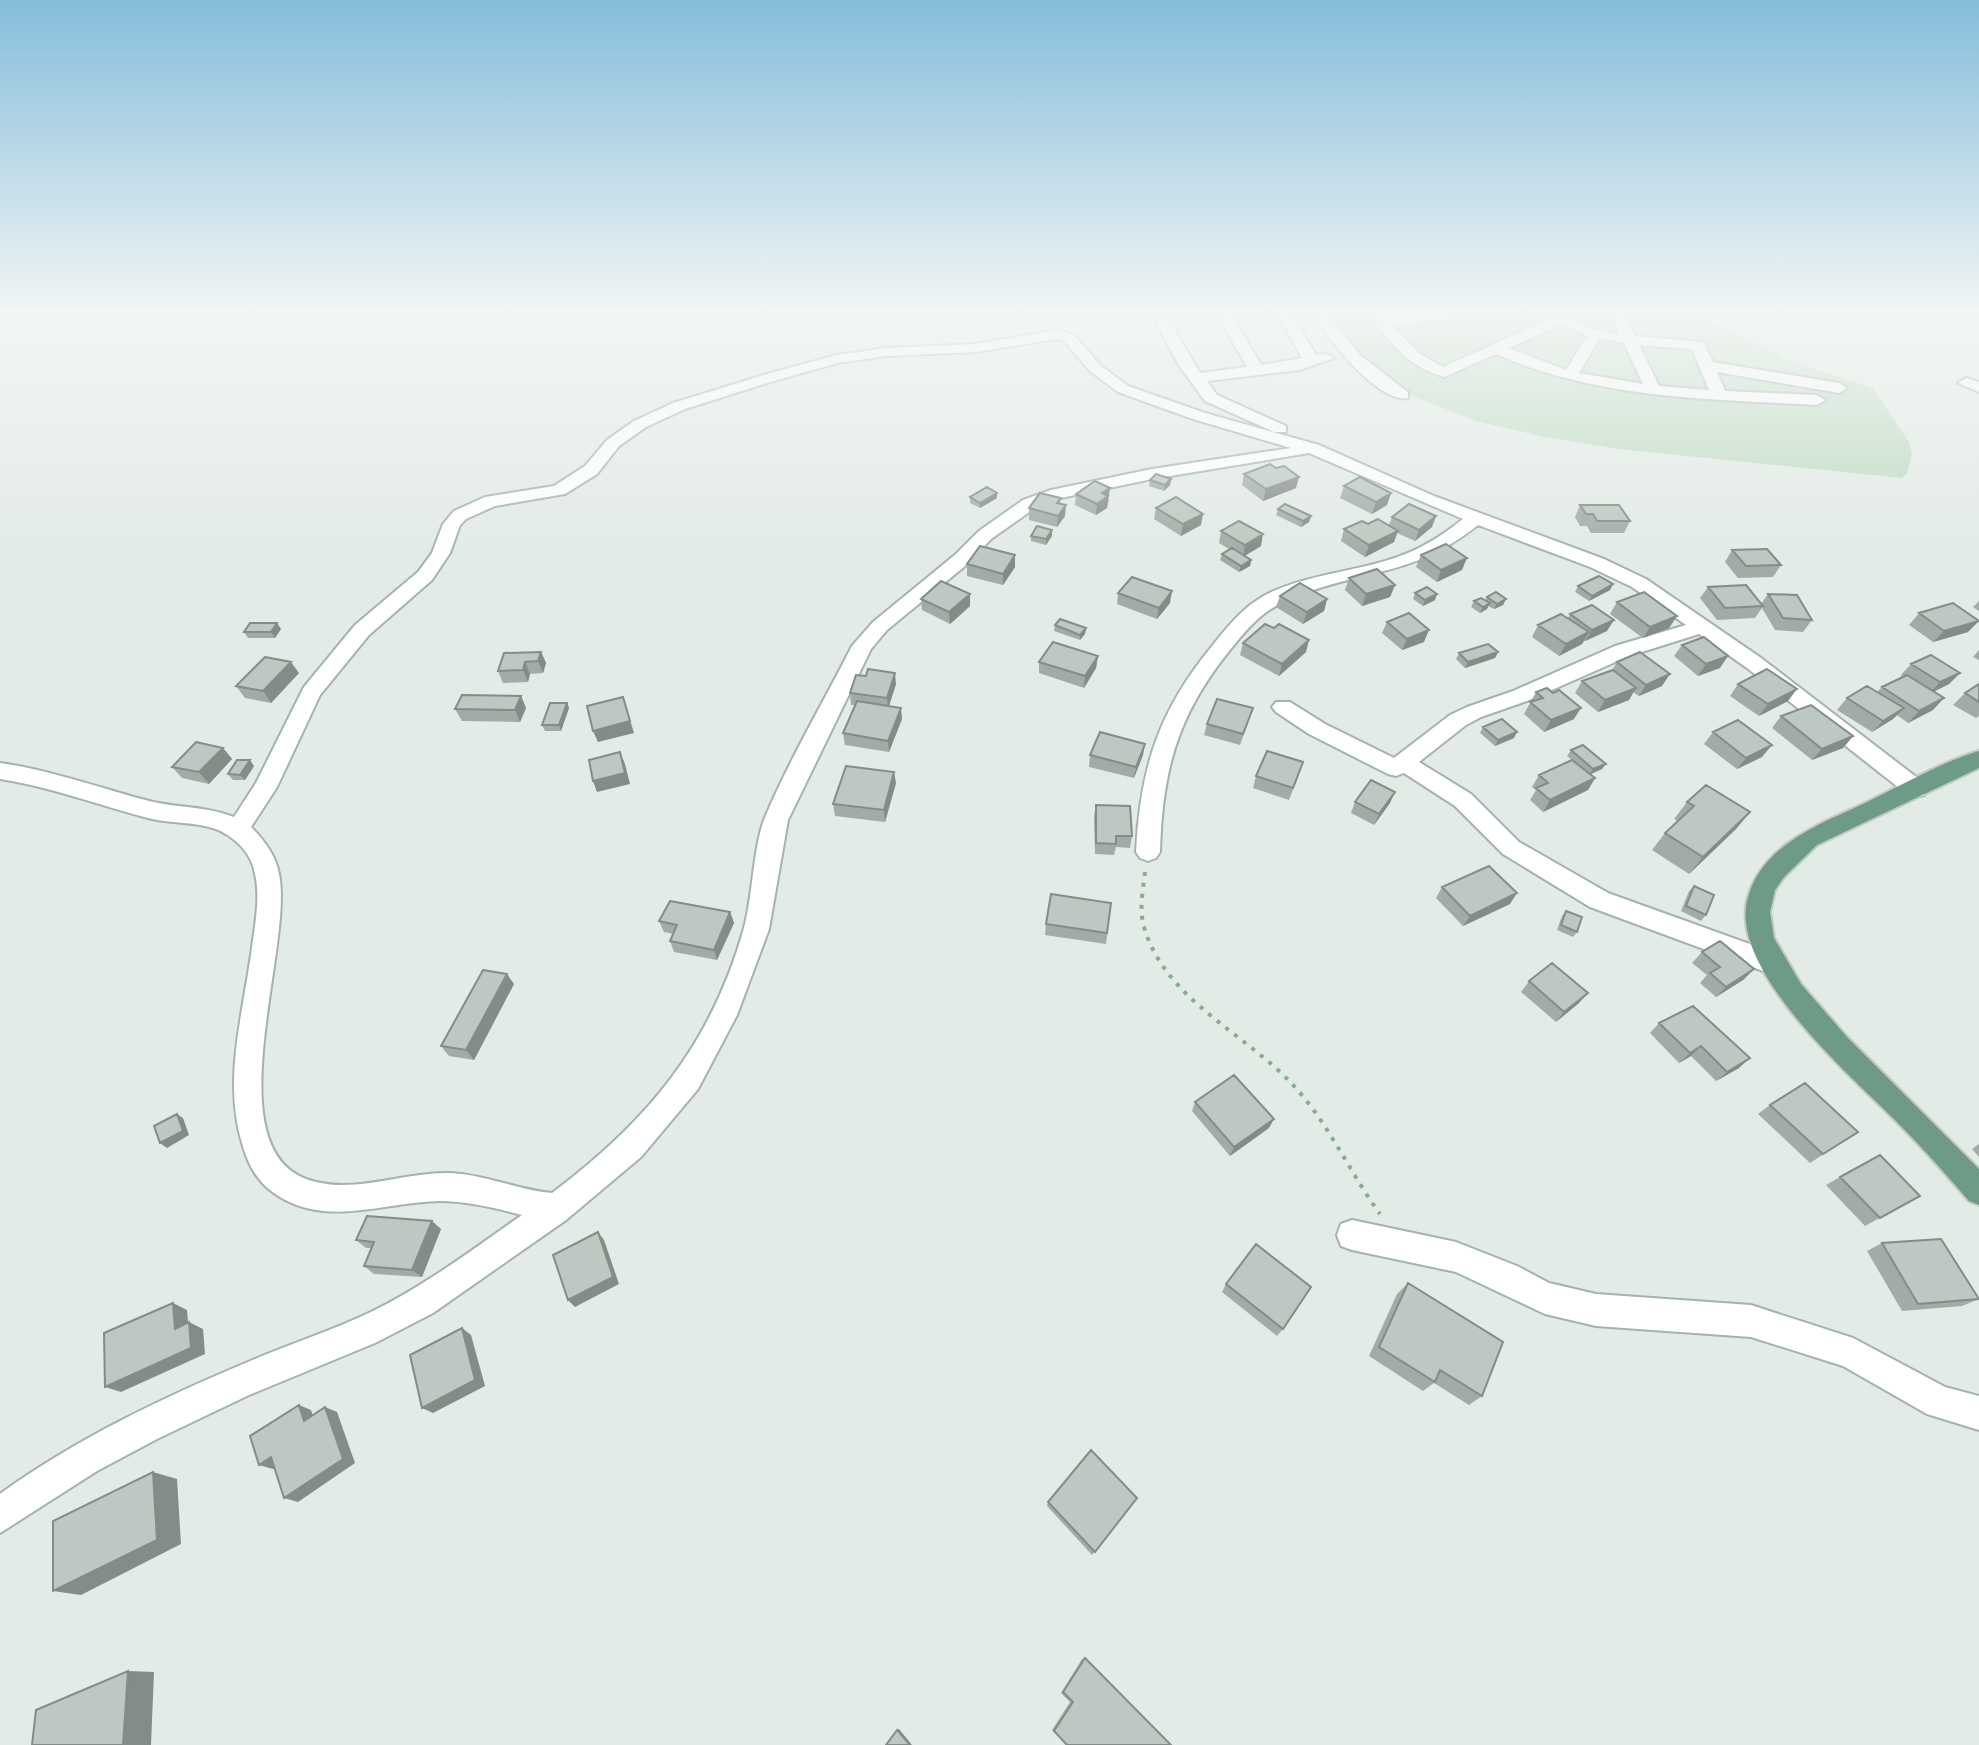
<svg xmlns="http://www.w3.org/2000/svg" width="1979" height="1745" font-family="'Fira Sans Condensed',sans-serif">
<style>
.green{fill:#bedac1}
.lines{fill:none;stroke-linecap:round;stroke-linejoin:round}
.minor-casing{stroke:#a6b2ac;stroke-width:4}
.major-casing{stroke:#c2c8c5;stroke-width:4}
.path{stroke:#87ab99;stroke-width:4;stroke-dasharray:4 7;stroke-linecap:butt}
.minor{fill:#fff;fill-rule:evenodd}
.major{fill:#6d9b86;fill-rule:evenodd}
.wall{fill:#a2aca6}
.shaded-wall{fill:#848c87}
.building{fill:#bcc8c1;stroke:#848c87;stroke-width:2}
</style>
<rect width="100%" height="100%" fill="#e3ebe6"/>
<path class="green" d="M 1325,314 L 1700,314 L 1785,359 L 1873,388 L 1909,442 L 1912,454 L 1907,474 L 1901,478 L 1619,449 L 1544,437 L 1477,421 L 1404,393 L 1363,363 Z"/>
<g class="lines">
<g class="minor-casing">
<path id="minor" d="M 1217,314 L 1231,314 L 1261,365 L 1302,358 L 1278,314 L 1292,314 L 1316,355 L 1327,354 L 1334,358 L 1299,370 L 1207,381 L 1217,395 L 1286,426 L 1286,432 L 1274,432 L 1205,401 L 1178,364 L 1155,320 L 1162,316 L 1167,317 L 1200,373 L 1247,367 Z
M 1313,314 L 1327,314 L 1361,356 L 1408,392 L 1408,398 C 1379,404 1326,337 1313,314 Z
M 1369,314 L 1473,314 L 1466,318 L 1391,324 L 1420,354 L 1443,367 L 1561,314 L 1593,329 L 1619,334 L 1610,314 L 1624,314 L 1635,336 L 1703,342 L 1713,362 L 1839,383 L 1847,388 L 1839,393 L 1717,372 L 1725,391 L 1817,395 L 1825,400 L 1817,405 C 1708,399 1597,399 1496,354 L 1444,377 C 1410,368 1389,342 1369,314 ZM 1562,324 L 1590,337 L 1586,338 L 1566,370 L 1509,348 ZM 1597,338 L 1624,343 L 1643,384 L 1579,373 L 1598,341 ZM 1639,345 L 1692,349 L 1709,390 L 1659,386 Z
M 1058,330 L 1074,335 L 1100,365 L 1128,386 L 1205,413 L 1319,445 L 1434,496 L 1604,559 L 1646,579 L 1761,658 L 1924,783 L 1927,789 L 1924,795 L 1916,797 L 1908,795 L 1747,668 L 1699,634 L 1629,656 L 1527,701 L 1481,717 L 1466,725 L 1419,762 L 1471,794 L 1519,842 L 1608,893 L 1783,956 L 1787,964 L 1783,972 L 1774,975 L 1590,907 L 1503,854 L 1455,806 L 1404,773 L 1396,776 L 1388,774 L 1309,734 L 1276,712 L 1272,707 L 1276,702 L 1290,702 L 1325,724 L 1394,758 L 1450,715 L 1467,707 L 1513,691 L 1615,646 L 1686,625 L 1632,587 L 1590,567 L 1478,525 C 1415,575 1374,568 1305,593 C 1266,606 1251,623 1226,655 C 1177,717 1162,773 1160,852 L 1156,858 L 1148,861 L 1140,858 L 1136,852 C 1140,768 1159,710 1213,645 C 1232,621 1248,602 1276,590 C 1316,573 1360,571 1400,556 C 1423,548 1444,534 1463,519 L 1309,453 L 1152,479 L 1056,499 L 1035,508 L 991,539 L 970,562 L 887,630 L 871,649 L 788,820 L 769,929 L 737,1015 L 698,1089 L 641,1157 L 566,1220 L 433,1313 L 375,1343 L 249,1395 L 157,1439 L 97,1471 L 0,1533 L 0,1494 C 76,1439 162,1398 248,1362 C 289,1344 332,1331 373,1311 C 426,1285 473,1249 522,1215 C 495,1208 467,1201 439,1201 C 383,1202 325,1229 274,1193 C 257,1182 247,1162 242,1143 C 222,1077 245,1007 253,940 C 256,919 260,895 255,874 C 253,860 244,847 233,839 C 211,820 179,825 152,819 C 101,806 52,787 0,779 L 0,763 C 51,770 99,788 149,801 C 177,808 206,806 234,817 L 256,783 L 304,687 L 355,625 L 418,572 L 432,553 L 443,524 L 454,511 L 485,497 L 554,486 L 585,466 L 607,440 L 634,421 L 673,403 L 767,374 L 837,355 L 886,348 L 976,344 ZM 1057,339 L 1064,341 L 1090,371 L 1118,392 L 1193,419 L 1291,448 L 1152,469 L 1051,490 L 1023,500 L 979,531 L 956,554 L 873,622 L 852,646 C 823,703 788,762 764,820 C 753,850 753,894 744,928 C 711,1045 648,1121 552,1193 C 519,1190 486,1175 451,1173 C 404,1171 352,1196 306,1179 C 215,1145 294,945 279,874 C 276,856 264,840 251,827 L 277,787 L 320,695 L 369,635 L 432,580 L 450,553 L 460,525 L 466,519 L 495,506 L 565,494 L 597,474 L 619,446 L 646,427 L 685,409 L 777,380 L 838,363 L 886,356 L 976,352 Z
M 1966,378 L 1979,382 L 1979,392 L 1958,383 Z
M 1352,1220 L 1456,1242 L 1517,1266 L 1549,1283 L 1596,1294 L 1751,1305 L 1853,1338 L 1945,1387 L 1979,1396 L 1979,1430 L 1927,1414 L 1843,1366 L 1751,1337 L 1596,1326 L 1545,1314 L 1456,1272 L 1352,1250 L 1341,1246 L 1337,1235 L 1341,1224 Z"/>
</g>
<g class="major-casing">
<path id="major" d="M 1979,751 L 1979,768 L 1817,845 L 1784,877 L 1775,890 L 1770,912 L 1774,938 L 1801,984 L 1847,1037 L 1979,1169 L 1979,1205 L 1969,1201 C 1945,1173 1921,1146 1895,1120 C 1850,1075 1731,972 1747,901 C 1760,846 1818,825 1863,804 C 1901,786 1939,763 1979,751 Z"/>
</g>
<path class="path" d="M 1145,872 C 1143,890 1139,910 1144,927 C 1165,1000 1247,1034 1294,1086 C 1329,1124 1350,1173 1380,1214"/>
<use href="#minor" class="minor"/>
<use href="#major" class="major"/>
</g>
<path class="wall" d="M 1244,474 L 1296,488 L 1263,501 L 1242,485 Z
M 1171,479 L 1170,485 L 1164,491 L 1149,486 L 1150,480 Z
M 1344,486 L 1391,493 L 1387,505 L 1372,514 L 1340,498 Z
M 1076,494 L 1109,499 L 1107,508 L 1096,515 L 1075,505 Z
M 970,497 L 997,498 L 980,508 L 970,503 Z
M 1061,498 L 1060,503 L 1065,516 L 1057,527 L 1029,520 L 1029,508 Z
M 1580,505 L 1630,521 L 1624,533 L 1591,533 L 1587,526 L 1580,526 L 1575,517 Z
M 1156,508 L 1201,525 L 1181,536 L 1154,519 Z
M 1278,509 L 1311,516 L 1309,522 L 1301,527 L 1276,515 Z
M 1436,516 L 1432,527 L 1415,541 L 1397,533 L 1394,542 L 1365,557 L 1341,541 L 1344,529 L 1368,524 L 1389,525 L 1392,517 Z
M 1052,530 L 1052,536 L 1046,545 L 1031,541 L 1031,536 Z
M 1221,531 L 1261,546 L 1244,556 L 1251,560 L 1250,566 L 1239,572 L 1220,560 L 1222,554 L 1229,549 L 1219,543 Z
M 1732,550 L 1781,565 L 1773,577 L 1738,578 L 1725,562 Z
M 1015,555 L 1015,567 L 1003,585 L 967,576 L 967,564 Z
M 1421,555 L 1462,570 L 1437,582 L 1416,567 Z
M 1349,578 L 1395,585 L 1390,597 L 1362,606 L 1345,590 Z
M 1578,586 L 1610,590 L 1589,601 L 1575,592 Z
M 1708,587 L 1761,604 L 1768,594 L 1812,620 L 1803,632 L 1775,630 L 1762,608 L 1755,618 L 1717,620 L 1700,598 Z
M 1118,593 L 1170,603 L 1157,619 L 1117,604 Z
M 1415,593 L 1435,600 L 1423,606 L 1413,599 Z
M 970,594 L 970,606 L 950,624 L 922,610 L 921,599 Z
M 1280,596 L 1327,599 L 1324,611 L 1303,624 L 1276,607 Z
M 1487,597 L 1503,605 L 1494,609 L 1488,606 L 1487,609 L 1480,613 L 1471,607 L 1474,601 L 1485,601 Z
M 1979,601 L 1979,611 L 1973,607 Z
M 1617,602 L 1677,616 L 1669,628 L 1643,638 L 1610,614 Z
M 1919,613 L 1968,632 L 1933,642 L 1909,625 Z
M 1570,614 L 1607,631 L 1585,641 L 1584,641 L 1582,644 L 1559,656 L 1532,637 L 1538,625 L 1568,618 Z
M 1387,622 L 1424,642 L 1402,650 L 1382,633 Z
M 1055,625 L 1086,628 L 1085,634 L 1080,640 L 1054,631 Z
M 1274,628 L 1306,652 L 1279,676 L 1240,655 L 1243,643 Z
M 281,629 L 275,638 L 248,638 L 244,632 Z
M 1682,645 L 1720,668 L 1698,676 L 1674,656 Z
M 1979,650 L 1979,660 L 1973,657 Z
M 541,652 L 546,663 L 543,673 L 530,674 L 528,682 L 503,683 L 498,671 Z
M 1498,652 L 1495,658 L 1465,668 L 1456,659 L 1459,653 Z
M 1098,656 L 1096,668 L 1084,688 L 1039,673 L 1039,662 Z
M 1617,662 L 1662,686 L 1639,696 L 1633,692 L 1629,700 L 1598,712 L 1575,693 L 1582,681 L 1612,670 Z
M 1911,664 L 1960,673 L 1949,684 L 1933,692 L 1933,710 L 1908,723 L 1897,715 L 1893,719 L 1872,732 L 1837,710 L 1847,698 L 1877,692 L 1882,687 L 1902,677 L 1901,675 Z
M 299,673 L 271,703 L 245,698 L 236,686 Z
M 896,684 L 889,706 L 902,719 L 889,752 L 845,745 L 843,733 L 855,705 L 851,705 L 850,693 Z
M 1738,684 L 1788,701 L 1759,716 L 1730,696 Z
M 1979,684 L 1979,716 L 1976,718 L 1953,705 L 1965,693 Z
M 1536,692 L 1574,719 L 1544,732 L 1524,714 Z
M 521,696 L 526,708 L 520,722 L 462,721 L 455,709 Z
M 567,703 L 569,708 L 561,731 L 545,731 L 542,725 Z
M 1253,708 L 1240,745 L 1204,735 L 1207,724 Z
M 1781,716 L 1853,736 L 1843,748 L 1812,760 L 1772,728 Z
M 1483,727 L 1514,738 L 1495,746 L 1480,733 Z
M 1713,732 L 1762,757 L 1737,769 L 1704,744 Z
M 1145,744 L 1143,755 L 1134,778 L 1089,767 L 1090,755 Z
M 223,748 L 232,759 L 209,784 L 182,778 L 172,767 Z
M 1571,750 L 1602,769 L 1590,774 L 1595,778 L 1588,790 L 1543,812 L 1530,800 L 1536,790 L 1532,787 L 1539,775 L 1572,760 L 1567,756 Z
M 254,766 L 245,780 L 233,780 L 228,774 Z
M 1299,774 L 1289,800 L 1253,788 L 1256,776 Z
M 896,783 L 885,822 L 835,816 L 833,804 Z
M 1355,802 L 1390,803 L 1374,825 L 1351,813 Z
M 1687,802 L 1750,812 L 1736,829 L 1689,874 L 1652,850 L 1665,833 L 1678,821 L 1674,819 Z
M 1096,805 L 1132,836 L 1130,848 L 1116,847 L 1114,855 L 1095,854 L 1094,816 Z
M 1694,886 L 1706,915 L 1701,921 L 1681,911 L 1689,891 Z
M 1442,887 L 1510,904 L 1463,926 L 1436,898 Z
M 1111,903 L 1106,944 L 1045,935 L 1046,924 Z
M 1566,911 L 1577,932 L 1573,937 L 1557,930 L 1562,916 Z
M 730,912 L 734,923 L 717,960 L 674,952 L 670,941 L 673,934 L 664,932 L 659,921 Z
M 1702,952 L 1754,969 L 1743,980 L 1716,997 L 1700,983 L 1707,975 L 1692,963 Z
M 1529,981 L 1579,1003 L 1556,1022 L 1521,992 Z
M 514,984 L 474,1060 L 449,1056 L 441,1046 Z
M 1659,1023 L 1739,1068 L 1716,1081 L 1691,1056 L 1679,1063 L 1650,1033 Z
M 1195,1102 L 1269,1128 L 1230,1156 L 1192,1111 Z
M 1770,1105 L 1858,1132 L 1810,1163 L 1758,1114 Z
M 1979,1144 L 1979,1157 L 1972,1149 Z
M 1840,1177 L 1920,1196 L 1865,1226 L 1826,1185 Z
M 441,1229 L 422,1277 L 374,1274 L 364,1266 L 371,1248 L 366,1248 L 356,1240 Z
M 1882,1243 L 1979,1299 L 1962,1306 L 1902,1311 L 1867,1251 Z
M 1408,1283 L 1482,1396 L 1469,1405 L 1434,1383 L 1423,1391 L 1369,1356 L 1397,1294 Z
M 1226,1284 L 1283,1329 L 1277,1336 L 1222,1292 Z
M 1137,1498 L 1092,1555 L 1047,1506 L 1048,1502 Z
M 1085,1658 L 1171,1745 L 1066,1745 L 1052,1730 L 1070,1702 L 1061,1693 L 1082,1659 Z"/>
<path class="shaded-wall" d="M 1299,477 L 1296,488 L 1263,501 L 1266,489 Z
M 1171,479 L 1170,485 L 1164,491 L 1165,485 Z
M 1110,488 L 1107,508 L 1096,515 L 1097,504 L 1102,493 Z
M 997,493 L 997,498 L 980,508 L 980,503 Z
M 1391,493 L 1387,505 L 1372,514 L 1376,502 Z
M 1066,505 L 1065,516 L 1057,527 L 1058,516 Z
M 1203,514 L 1201,525 L 1181,536 L 1183,524 Z
M 1311,516 L 1309,522 L 1301,527 L 1303,521 Z
M 1436,516 L 1432,527 L 1415,541 L 1419,530 Z
M 1052,530 L 1052,536 L 1046,545 L 1046,539 Z
M 1398,531 L 1394,542 L 1365,557 L 1369,545 Z
M 1263,534 L 1261,546 L 1243,557 L 1245,545 Z
M 1015,555 L 1015,567 L 1003,585 L 1003,574 Z
M 1467,558 L 1462,570 L 1437,582 L 1441,570 Z
M 1251,560 L 1250,566 L 1239,572 L 1241,566 Z
M 1613,584 L 1610,590 L 1589,601 L 1592,596 Z
M 1395,585 L 1390,597 L 1362,606 L 1366,594 Z
M 1172,591 L 1170,603 L 1157,619 L 1159,608 Z
M 970,594 L 970,606 L 950,624 L 949,612 Z
M 1437,594 L 1435,600 L 1423,606 L 1425,600 Z
M 1327,599 L 1324,611 L 1303,624 L 1307,612 Z
M 1506,599 L 1503,605 L 1494,609 L 1497,604 Z
M 1490,603 L 1487,609 L 1480,613 L 1483,607 Z
M 1677,616 L 1669,628 L 1643,638 L 1650,627 Z
M 1614,620 L 1607,631 L 1585,641 L 1592,630 Z
M 1979,621 L 1968,632 L 1933,642 L 1944,631 Z
M 277,623 L 281,629 L 275,638 L 271,632 Z
M 1086,628 L 1085,634 L 1080,640 L 1080,635 Z
M 1429,630 L 1424,642 L 1402,650 L 1407,639 Z
M 1589,632 L 1582,644 L 1559,656 L 1566,644 Z
M 1309,640 L 1306,652 L 1279,676 L 1282,664 Z
M 541,652 L 546,663 L 543,673 L 538,661 Z
M 1498,652 L 1495,658 L 1465,668 L 1468,662 Z
M 1098,656 L 1096,668 L 1084,688 L 1085,676 Z
M 1728,656 L 1720,668 L 1698,676 L 1706,664 Z
M 291,662 L 299,673 L 271,703 L 263,691 Z
M 525,662 L 530,674 L 528,682 L 523,670 Z
M 895,673 L 896,684 L 888,709 L 887,698 Z
M 1960,673 L 1949,684 L 1929,694 L 1940,682 Z
M 1670,674 L 1662,686 L 1639,696 L 1646,685 Z
M 1636,688 L 1629,700 L 1598,712 L 1605,700 Z
M 1797,689 L 1788,701 L 1759,716 L 1768,704 Z
M 521,696 L 526,708 L 520,722 L 515,710 Z
M 623,697 L 634,733 L 598,742 L 593,731 Z
M 1944,698 L 1933,710 L 1908,723 L 1919,711 Z
M 567,703 L 569,708 L 561,731 L 559,725 Z
M 901,708 L 902,719 L 889,752 L 888,741 Z
M 1581,708 L 1574,719 L 1544,732 L 1551,720 Z
M 1904,708 L 1893,719 L 1872,732 L 1883,721 Z
M 1517,732 L 1514,738 L 1495,746 L 1498,740 Z
M 1853,736 L 1843,748 L 1812,760 L 1822,749 Z
M 1145,744 L 1143,755 L 1134,778 L 1136,767 Z
M 1772,745 L 1762,757 L 1737,769 L 1746,758 Z
M 223,748 L 232,759 L 209,784 L 199,772 Z
M 620,752 L 625,764 L 630,784 L 597,792 L 593,781 Z
M 250,760 L 254,766 L 245,780 L 240,775 Z
M 1606,764 L 1602,769 L 1589,775 L 1593,769 Z
M 894,772 L 896,783 L 885,822 L 884,810 Z
M 1595,778 L 1588,790 L 1543,812 L 1550,800 Z
M 1395,792 L 1390,803 L 1374,825 L 1379,814 Z
M 1750,812 L 1736,829 L 1689,874 L 1703,857 Z
M 1517,893 L 1510,904 L 1463,926 L 1470,916 Z
M 730,912 L 734,923 L 717,960 L 714,950 Z
M 1754,969 L 1743,980 L 1716,997 L 1726,987 Z
M 507,974 L 514,984 L 474,1060 L 466,1050 Z
M 1588,993 L 1579,1003 L 1556,1022 L 1564,1012 Z
M 1701,1046 L 1691,1056 L 1679,1063 L 1690,1053 Z
M 1750,1058 L 1739,1068 L 1716,1081 L 1727,1072 Z
M 177,1114 L 183,1118 L 189,1135 L 167,1148 L 160,1143 Z
M 1274,1119 L 1269,1128 L 1230,1156 L 1234,1147 Z
M 432,1221 L 441,1229 L 422,1277 L 412,1270 Z
M 598,1232 L 604,1240 L 619,1284 L 575,1307 L 568,1300 Z
M 173,1303 L 187,1310 L 189,1335 L 175,1329 Z
M 189,1322 L 203,1329 L 205,1354 L 121,1392 L 105,1387 Z
M 462,1328 L 471,1335 L 485,1386 L 433,1413 L 422,1408 Z
M 299,1405 L 311,1410 L 316,1426 L 304,1421 Z
M 325,1407 L 337,1412 L 355,1463 L 298,1502 L 284,1498 Z
M 271,1457 L 284,1462 L 273,1469 L 259,1465 Z
M 153,1472 L 177,1479 L 181,1544 L 81,1595 L 53,1591 Z
M 128,1671 L 154,1672 L 151,1745 L 123,1745 Z
M 899,1729 L 912,1745 L 910,1745 L 897,1730 Z"/>
<path class="building" d="M 1270,464 L 1276,468 L 1284,466 L 1299,477 L 1266,489 L 1244,474 Z
M 1156,474 L 1171,479 L 1165,485 L 1150,480 Z
M 1360,477 L 1391,493 L 1376,502 L 1344,486 Z
M 1095,481 L 1110,488 L 1102,493 L 1108,496 L 1097,504 L 1076,494 Z
M 987,487 L 997,493 L 980,503 L 970,497 Z
M 1040,493 L 1061,498 L 1057,503 L 1066,505 L 1058,516 L 1029,508 Z
M 1176,497 L 1203,514 L 1183,524 L 1156,508 Z
M 1285,504 L 1311,516 L 1303,521 L 1278,509 Z
M 1409,504 L 1436,516 L 1419,530 L 1392,517 Z
M 1580,505 L 1619,505 L 1630,521 L 1597,521 L 1593,514 L 1586,514 Z
M 1378,519 L 1398,531 L 1369,545 L 1344,529 L 1362,521 L 1368,524 Z
M 1239,521 L 1263,534 L 1245,545 L 1221,531 Z
M 1037,526 L 1052,530 L 1046,539 L 1031,536 Z
M 1446,544 L 1467,558 L 1441,570 L 1421,555 Z
M 980,546 L 1015,555 L 1003,574 L 967,564 Z
M 1232,548 L 1251,560 L 1241,566 L 1222,554 Z
M 1767,549 L 1781,565 L 1746,566 L 1732,550 Z
M 1377,569 L 1395,585 L 1366,594 L 1349,578 Z
M 1599,576 L 1613,584 L 1592,596 L 1578,586 Z
M 1132,577 L 1172,591 L 1159,608 L 1118,593 Z
M 941,581 L 970,594 L 949,612 L 921,599 Z
M 1300,583 L 1327,599 L 1307,612 L 1280,596 Z
M 1746,585 L 1763,606 L 1725,608 L 1708,587 Z
M 1427,587 L 1437,594 L 1425,600 L 1415,593 Z
M 1496,592 L 1506,599 L 1497,604 L 1487,597 Z
M 1644,592 L 1677,616 L 1650,627 L 1617,602 Z
M 1768,594 L 1797,595 L 1812,620 L 1783,618 Z
M 1481,598 L 1490,603 L 1483,607 L 1474,601 Z
M 1953,603 L 1979,621 L 1944,631 L 1919,613 Z
M 1592,605 L 1614,620 L 1592,630 L 1570,614 Z
M 1409,613 L 1429,630 L 1407,639 L 1387,622 Z
M 1561,614 L 1589,632 L 1566,644 L 1538,625 Z
M 1060,619 L 1086,628 L 1080,635 L 1055,625 Z
M 250,623 L 277,623 L 271,632 L 244,632 Z
M 1265,624 L 1274,628 L 1279,624 L 1309,640 L 1282,664 L 1243,643 Z
M 1704,637 L 1728,656 L 1706,664 L 1682,645 Z
M 1053,642 L 1098,656 L 1085,676 L 1039,662 Z
M 1488,644 L 1498,652 L 1468,662 L 1459,653 Z
M 541,652 L 538,661 L 525,662 L 523,670 L 498,671 L 504,653 Z
M 1640,652 L 1670,674 L 1646,685 L 1617,662 Z
M 1931,655 L 1960,673 L 1940,682 L 1911,664 Z
M 265,657 L 291,662 L 263,691 L 236,686 Z
M 868,669 L 895,673 L 887,698 L 850,693 L 856,675 L 866,676 Z
M 1767,669 L 1797,689 L 1768,704 L 1738,684 Z
M 1613,670 L 1636,688 L 1605,700 L 1582,681 Z
M 1907,675 L 1944,698 L 1919,711 L 1882,687 Z
M 1979,684 L 1979,702 L 1965,693 Z
M 1867,686 L 1904,708 L 1883,721 L 1847,698 Z
M 1547,688 L 1553,693 L 1559,690 L 1581,708 L 1551,720 L 1530,702 L 1543,698 L 1536,692 Z
M 462,695 L 521,696 L 515,710 L 455,709 Z
M 623,697 L 630,721 L 593,731 L 587,706 Z
M 1217,699 L 1253,708 L 1243,734 L 1207,724 Z
M 857,701 L 901,708 L 888,741 L 843,733 Z
M 550,703 L 567,703 L 559,725 L 542,725 Z
M 1811,705 L 1853,736 L 1822,749 L 1781,716 Z
M 1502,719 L 1517,732 L 1498,740 L 1483,727 Z
M 1738,720 L 1772,745 L 1746,758 L 1713,732 Z
M 1100,732 L 1145,744 L 1136,767 L 1090,755 Z
M 196,742 L 223,748 L 199,772 L 172,767 Z
M 1583,745 L 1606,764 L 1593,769 L 1571,750 Z
M 1267,751 L 1303,762 L 1293,788 L 1256,776 Z
M 620,752 L 625,773 L 593,781 L 589,760 Z
M 237,760 L 250,760 L 240,775 L 228,774 Z
M 1572,760 L 1595,778 L 1550,800 L 1536,788 L 1548,783 L 1539,775 Z
M 846,766 L 894,772 L 884,810 L 833,804 Z
M 1371,780 L 1395,792 L 1379,814 L 1355,802 Z
M 1706,785 L 1750,812 L 1703,857 L 1665,833 L 1694,806 L 1687,802 Z
M 1096,805 L 1130,806 L 1132,836 L 1116,836 L 1116,844 L 1096,843 Z
M 1489,866 L 1517,893 L 1470,916 L 1442,887 Z
M 1694,886 L 1714,895 L 1706,915 L 1686,906 Z
M 1051,894 L 1111,903 L 1107,933 L 1046,924 Z
M 670,901 L 730,912 L 714,950 L 670,941 L 677,925 L 659,921 Z
M 1566,911 L 1582,917 L 1577,932 L 1561,925 Z
M 1720,941 L 1754,969 L 1726,987 L 1710,973 L 1720,967 L 1702,952 Z
M 1552,963 L 1588,993 L 1564,1012 L 1529,981 Z
M 483,970 L 507,974 L 466,1050 L 441,1046 Z
M 1693,1006 L 1750,1058 L 1727,1072 L 1701,1046 L 1690,1053 L 1659,1023 Z
M 1234,1075 L 1274,1119 L 1234,1147 L 1195,1102 Z
M 1805,1083 L 1858,1132 L 1823,1154 L 1770,1105 Z
M 177,1114 L 183,1131 L 160,1143 L 154,1126 Z
M 1880,1155 L 1920,1196 L 1880,1218 L 1840,1177 Z
M 367,1216 L 432,1221 L 412,1270 L 364,1266 L 374,1242 L 356,1240 Z
M 598,1232 L 613,1277 L 568,1300 L 553,1255 Z
M 1941,1239 L 1979,1299 L 1918,1304 L 1882,1243 Z
M 1256,1244 L 1311,1287 L 1283,1329 L 1226,1284 Z
M 1408,1283 L 1503,1342 L 1482,1396 L 1440,1370 L 1435,1382 L 1379,1347 Z
M 173,1303 L 175,1329 L 189,1322 L 191,1348 L 105,1387 L 104,1333 Z
M 462,1328 L 475,1380 L 422,1408 L 410,1355 Z
M 299,1405 L 304,1421 L 325,1407 L 343,1459 L 284,1498 L 271,1457 L 259,1465 L 250,1436 Z
M 1091,1450 L 1137,1498 L 1095,1552 L 1048,1502 Z
M 153,1472 L 157,1540 L 53,1591 L 53,1521 Z
M 1085,1658 L 1171,1745 L 1067,1745 L 1054,1731 L 1073,1702 L 1063,1692 Z
M 128,1671 L 123,1745 L 32,1745 L 36,1710 Z
M 897,1730 L 910,1745 L 886,1745 Z"/>
<linearGradient id="sky" x2="0" y2="1"><stop stop-color="#85bddb"/><stop offset="0.56" stop-color="#f2f6f4"/><stop offset="1" stop-color="#f2f6f4" stop-opacity="0"/></linearGradient>
<rect width="1979" height="558" fill="url(#sky)"/>
</svg>
